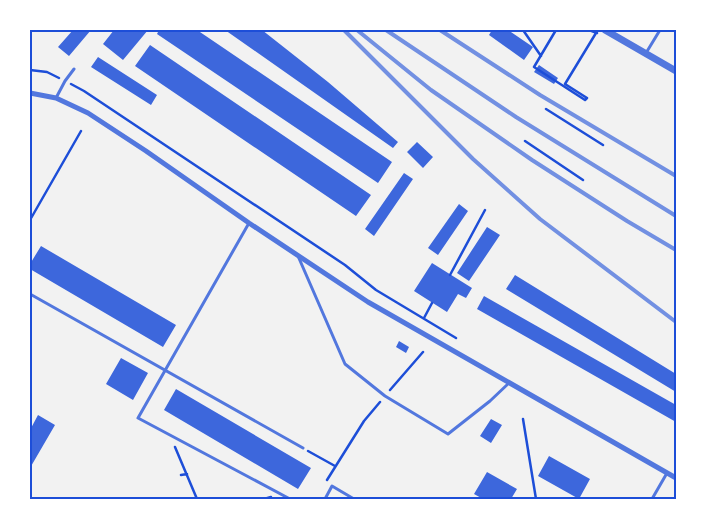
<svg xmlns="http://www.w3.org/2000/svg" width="706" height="529" font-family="'Libre Baskerville',serif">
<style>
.building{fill:#3d67dc}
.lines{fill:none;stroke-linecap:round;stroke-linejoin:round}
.path{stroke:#1d4ed8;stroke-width:2.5}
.service{stroke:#5277de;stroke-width:3}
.minor{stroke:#5277de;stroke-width:5}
.tertiary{stroke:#5277de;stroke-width:7}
.rail{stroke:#7290e2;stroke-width:4}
.neatline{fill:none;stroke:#1d4ed8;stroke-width:2}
</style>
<rect width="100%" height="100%" fill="#f2f2f2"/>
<path class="building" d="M 73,30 L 91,30 L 69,56 L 58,47 Z
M 114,30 L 148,30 L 123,60 L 103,44 Z
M 159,30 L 197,30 L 392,162 L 378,183 L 157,34 Z
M 225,30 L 262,30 L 328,82 L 398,142 L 393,148 Z
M 492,30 L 508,30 L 533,47 L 524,60 L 489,35 Z
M 150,45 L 371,195 L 356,216 L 135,66 Z
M 98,57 L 157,95 L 151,105 L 91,67 Z
M 539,65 L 558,78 L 554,84 L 534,72 Z
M 417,142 L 433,157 L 423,168 L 407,152 Z
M 404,173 L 413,179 L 374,236 L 365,229 Z
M 459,204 L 468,211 L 438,255 L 428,248 Z
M 487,227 L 500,235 L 469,281 L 457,273 Z
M 41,246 L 176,325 L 163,347 L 30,269 L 30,264 Z
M 432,263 L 472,288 L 466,298 L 458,294 L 447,312 L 414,291 Z
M 515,275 L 676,374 L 676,392 L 506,289 Z
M 484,296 L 676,405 L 676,422 L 477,309 Z
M 399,341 L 409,347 L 406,353 L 396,347 Z
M 121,358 L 148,373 L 133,400 L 106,384 Z
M 176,389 L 311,468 L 298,489 L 164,410 Z
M 38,415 L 55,425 L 30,468 L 30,430 Z
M 491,419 L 502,425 L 491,443 L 480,436 Z
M 549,456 L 590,479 L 579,499 L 538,476 Z
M 487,472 L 517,489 L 511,499 L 483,499 L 474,494 Z"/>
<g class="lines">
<path class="path" d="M 523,30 L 541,56
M 556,30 L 534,67 L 585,100 L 587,98 L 565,84 L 596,33
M 589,30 L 597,33
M 30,70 L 47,72 L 59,78
M 71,84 L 84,91 L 345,265 L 376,290 L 456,338
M 546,109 L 603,145
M 525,141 L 583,180
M 30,220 L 81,131
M 450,275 L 485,210
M 424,318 L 432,303
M 390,390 L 423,352
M 523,419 L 536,499
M 175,447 L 197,499
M 308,451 L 335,466
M 181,475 L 187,474
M 327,480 L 364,421 L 380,402
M 264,499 L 271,497"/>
<path class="service" d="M 646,53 L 660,30
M 56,98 L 65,81 L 74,69
M 249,223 L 138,418 L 290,499
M 298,256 L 345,364 L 385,396 L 448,434 L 490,401 L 509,383
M 30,294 L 303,448
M 325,499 L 332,486 L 354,499
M 652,499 L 667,473"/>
<path class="minor" d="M 30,93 L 56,98 L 88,113 L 146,151 L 249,223 L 368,302 L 676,478"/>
<path class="tertiary" d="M 605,30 L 676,71"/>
<path class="rail" d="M 344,30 L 473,159 L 540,219 L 676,322
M 357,30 L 431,90 L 532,160 L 627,221 L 676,250
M 386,30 L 516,117 L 676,216
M 440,30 L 540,95 L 676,176"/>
</g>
<rect width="706" height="529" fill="none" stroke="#ffffff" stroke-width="62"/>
<rect x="31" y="31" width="644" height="467" class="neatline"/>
</svg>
